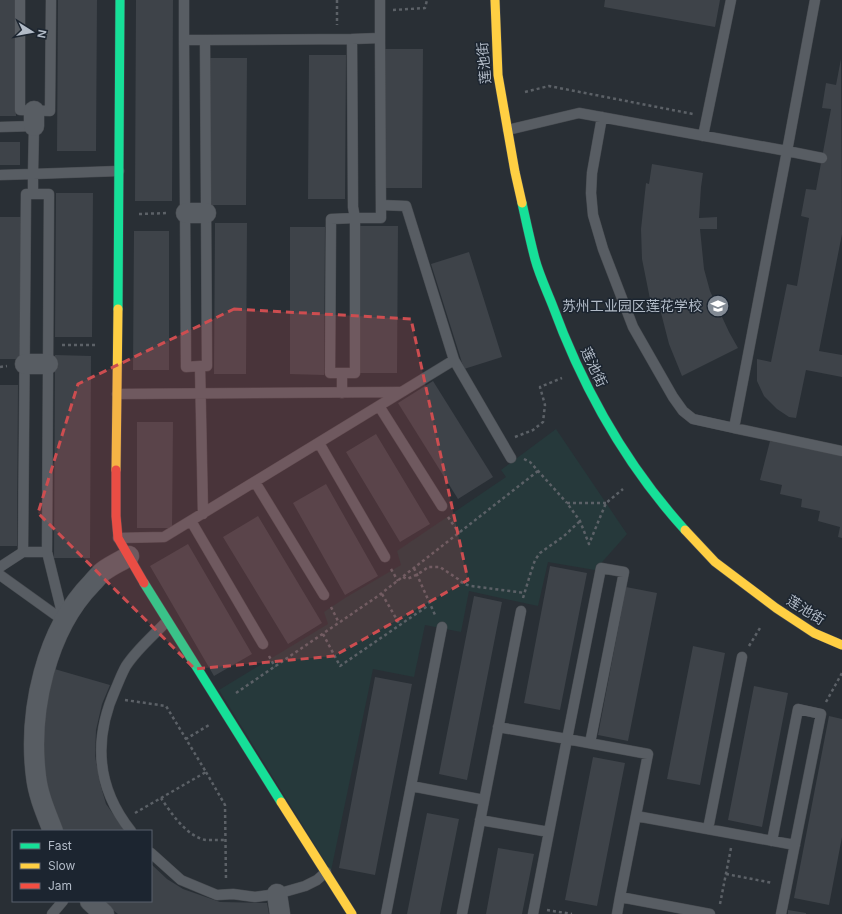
<svg xmlns="http://www.w3.org/2000/svg" width="842" height="914" font-family="Inter,'Noto Sans SC',sans-serif">
<style>
.green{fill:#26393b}
.building{fill:#3e4349}
.lines{fill:none;stroke-linecap:round;stroke-linejoin:round}
.lane-casing{stroke:#474b50;stroke-width:11}
.street-casing{stroke:#474b50;stroke-width:21}
.fast-casing{stroke:#474b50;stroke-width:10}
.slow-casing{stroke:#474b50;stroke-width:10}
.jam-casing{stroke:#474b50;stroke-width:10}
.path{stroke:#5c6167;stroke-width:2.5;stroke-dasharray:3 3;stroke-linecap:butt}
.lane{stroke:#585d63;stroke-width:10}
.street{stroke:#585d63;stroke-width:20}
.fast{stroke:#16e098;stroke-width:9}
.slow{stroke:#ffcf43;stroke-width:9}
.jam{stroke:#f24e42;stroke-width:9}
.marked{fill:#cd4d50;fill-opacity:0.2;stroke:#cd4d50;stroke-width:3;stroke-dasharray:8 5;stroke-linejoin:round}
.labels{text-anchor:middle;stroke-width:3;stroke-linejoin:round;paint-order:stroke}
.street-label{font-size:14px;fill:#b2bbc7;stroke:#1c2530}
.poi-label{font-size:14px;fill:#b2bbc7;stroke:#1c2530;text-anchor:end}
</style>
<rect width="100%" height="100%" fill="#292f35"/>
<path class="green" d="M 556,429 L 627,534 L 595,570 L 548,562 L 538,606 L 469,591 L 461,632 L 425,625 L 414,677 L 373,669 L 331,871 L 219,690 L 328,624 L 324,612 L 345,598 L 401,565 L 397,551 L 506,477 L 501,470 Z"/>
<path class="building" d="M 0,0 L 17,0 L 16,116 L 0,116 Z
M 58,0 L 97,0 L 96,151 L 57,151 Z
M 136,0 L 173,0 L 172,201 L 135,201 Z
M 605,0 L 720,0 L 715,27 L 604,7 Z
M 384,49 L 423,49 L 422,188 L 383,188 Z
M 309,55 L 346,55 L 345,199 L 308,199 Z
M 210,58 L 247,58 L 246,205 L 209,205 Z
M 841,59 L 842,234 L 819,351 L 842,355 L 842,377 L 806,370 L 796,418 L 789,417 L 777,409 L 764,396 L 757,381 L 757,359 L 771,362 L 787,284 L 797,286 L 809,218 L 801,216 L 806,189 L 816,190 L 831,109 L 822,108 L 826,83 L 836,85 Z
M 0,142 L 20,142 L 20,165 L 0,165 Z
M 652,164 L 703,173 L 701,187 L 699,218 L 717,217 L 717,229 L 700,229 L 704,269 L 710,291 L 729,332 L 738,348 L 682,376 L 669,344 L 660,309 L 652,309 L 642,259 L 641,229 L 646,183 L 649,184 Z
M 56,193 L 93,193 L 92,337 L 55,337 Z
M 0,217 L 23,217 L 22,359 L 0,359 Z
M 215,223 L 247,223 L 246,374 L 214,374 Z
M 360,226 L 398,226 L 397,373 L 359,373 Z
M 290,227 L 325,227 L 324,375 L 290,374 Z
M 134,231 L 169,231 L 169,370 L 133,370 Z
M 469,252 L 502,357 L 464,369 L 431,264 Z
M 55,355 L 91,356 L 90,558 L 54,558 Z
M 433,381 L 493,477 L 458,499 L 398,403 Z
M 0,385 L 18,385 L 17,546 L 0,546 Z
M 137,422 L 173,422 L 172,528 L 137,528 Z
M 376,434 L 430,524 L 400,542 L 346,452 Z
M 770,441 L 842,455 L 842,538 L 838,537 L 840,527 L 818,521 L 820,511 L 801,507 L 802,499 L 780,494 L 782,485 L 760,480 Z
M 326,484 L 378,576 L 345,595 L 293,503 Z
M 258,516 L 322,623 L 288,644 L 223,537 Z
M 188,544 L 252,654 L 214,676 L 150,566 Z
M 550,566 L 587,573 L 560,710 L 524,703 Z
M 626,587 L 657,593 L 628,741 L 598,735 Z
M 474,596 L 502,602 L 467,780 L 439,774 Z
M 693,646 L 725,653 L 700,785 L 667,779 Z
M 51,668 L 110,685 L 102,704 L 96,730 L 95,756 L 100,783 L 106,804 L 125,831 L 58,831 L 40,755 Z
M 375,677 L 412,684 L 375,875 L 339,868 Z
M 754,686 L 788,693 L 762,827 L 728,820 Z
M 829,716 L 842,719 L 842,837 L 829,905 L 794,898 Z
M 593,757 L 625,763 L 597,906 L 565,900 Z
M 427,813 L 459,819 L 440,914 L 407,914 Z
M 498,848 L 534,854 L 522,914 L 486,914 Z
M 151,864 L 167,879 L 183,889 L 220,902 L 267,903 L 269,914 L 118,914 L 101,901 L 151,901 Z
M 788,910 L 806,913 L 806,914 L 788,914 Z"/>
<g class="lines">
<g class="lane-casing">
<path id="lane" d="M 20,0 L 20,110 L 50,111 L 51,0
M 815,0 L 787,151 L 822,158
M 380,38 L 380,0
M 184,40 L 184,0
M 205,40 L 352,39
M 602,117 L 592,173 L 591,193 L 593,215 L 603,249 L 633,327 L 673,397 L 683,411 L 693,419 L 734,428
M 0,127 L 34,126 L 33,174 L 119,171
M 508,130 L 579,113 L 787,151 L 734,428 L 842,451
M 703,136 L 731,0
M 0,175 L 33,174 L 33,194 L 49,194 L 47,552 L 64,621
M 33,194 L 26,194 L 23,552 L 47,552
M 381,205 L 406,206 L 454,360 L 511,458
M 355,218 L 381,218 L 380,38 L 352,39 L 353,207 L 355,218 L 355,373 L 330,373 L 331,219 L 355,218
M 200,366 L 207,366 L 205,40 L 184,40 L 186,367 L 200,366 L 203,514
M 342,393 L 342,373
M 117,394 L 400,392
M 379,406 L 442,506
M 319,443 L 385,557
M 255,482 L 324,595
M 191,521 L 263,644
M 118,538 L 164,537 L 454,360
M 0,567 L 23,552
M 0,575 L 64,621
M 498,727 L 567,739 L 601,568 L 624,572 L 590,743
M 411,786 L 484,800
M 636,816 L 795,845
M 480,820 L 549,832
M 708,829 L 742,657
M 131,831 C 96,787 93,739 116,688 C 119,681 122,673 126,666 C 137,649 153,636 167,621
M 772,841 L 798,709 L 821,714 L 781,914
M 151,853 L 181,880 L 217,895 L 233,894 L 255,897 L 277,894 L 305,886 L 317,880 L 326,872
M 52,914 L 63,901
M 386,914 L 442,627
M 462,914 L 521,611
M 533,914 L 567,739 L 648,754 L 620,897
M 617,914 L 620,897 L 710,914"/>
</g>
<g class="street-casing">
<path id="street" d="M 34,126 L 34,111
M 186,213 L 206,213
M 25,364 L 48,364
M 53,831 C 46,813 38,795 36,776 C 28,711 46,630 92,583 C 96,579 100,573 105,570 C 112,565 121,561 129,556
M 277,894 L 280,914
M 90,901 L 104,914"/>
</g>
<g class="fast-casing">
<path id="fast" d="M 522,203 C 526,221 530,240 535,259 C 539,274 546,289 552,304 C 582,386 626,465 685,530
M 118,309 L 120,0
M 144,583 L 281,802"/>
</g>
<g class="slow-casing">
<path id="slow" d="M 495,0 L 498,75 L 515,172 L 522,203
M 116,470 L 118,309
M 685,530 L 715,562 L 776,608 L 814,633 L 842,645
M 281,802 L 352,914"/>
</g>
<g class="jam-casing">
<path id="jam" d="M 116,470 L 116,516 L 118,538 L 144,583"/>
</g>
<path class="path" d="M 337,0 L 337,25
M 393,10 L 425,8 L 427,0
M 525,92 L 549,86 L 693,114
M 139,214 L 168,213
M 62,345 L 97,345
M 0,367 L 7,366
M 515,437 L 533,430 L 543,422 L 545,405 L 540,387 L 562,378
M 524,459 L 530,462 L 567,503
M 606,503 L 567,503 L 580,521 L 589,544 L 606,503 L 623,489
M 448,517 L 459,533
M 414,568 L 435,615
M 391,569 L 398,581
M 403,577 L 407,579 C 415,576 422,572 428,567 L 440,567 L 458,579 L 464,584 L 471,586 L 525,593
M 382,594 L 400,625
M 523,598 L 530,575 L 535,560 L 540,553 L 564,536 L 580,521
M 331,607 L 339,623
M 323,634 L 340,666 L 429,605
M 749,646 L 760,628
M 269,656 L 275,667
M 236,693 L 378,596 L 538,471
M 125,700 L 166,706 L 186,739
M 826,702 L 842,673
M 206,772 L 225,805 L 226,880
M 161,798 C 171,813 187,837 206,840 C 213,840 219,840 226,840
M 135,813 L 206,772 L 186,739 L 209,725
M 726,874 L 773,883
M 720,904 L 731,848
M 547,910 L 572,914"/>
<use href="#lane" class="lane"/>
<use href="#street" class="street"/>
<use href="#fast" class="fast"/>
<use href="#slow" class="slow"/>
<use href="#jam" class="jam"/>
</g>
<path class="marked" d="M 234,309 L 411,319 L 468,580 L 334,656 L 195,669 L 38,513 L 78,384 Z"/>
<defs>
<g id="school-disc" transform="scale(1.15)"><circle r="9.5" fill="#828a94" stroke="#1c2530"/><path d="M0-5L7-2L0 1L-7-2ZM-4 1L0 2.5L4 1V4Q0 6-4 4Z" fill="#fff"/></g>
</defs>
<g fill-rule="evenodd">
<use href="#school-disc" x="718" y="306"/>
</g>
<g class="labels">
<g class="street-label">
<text transform="translate(484 63) rotate(-95)" y="5">莲池街</text>
<text transform="translate(594 367) rotate(65)" y="5">莲池街</text>
<text transform="translate(806 610) rotate(32)" y="5">莲池街</text>
</g>
<g class="poi-label">
<text x="702" y="311">苏州工业园区莲花学校</text>
</g>
</g>
<rect x="12" y="830" width="140" height="72" fill="#1c2530" stroke="#58616c"/>
<rect x="20" y="843" width="20" height="6" fill="#16e098" stroke="#58616c"/>
<text x="48" y="850" font-size="12" fill="#b2bbc7">Fast</text>
<rect x="20" y="863" width="20" height="6" fill="#ffcf43" stroke="#58616c"/>
<text x="48" y="870" font-size="12" fill="#b2bbc7">Slow</text>
<rect x="20" y="883" width="20" height="6" fill="#f24e42" stroke="#58616c"/>
<text x="48" y="890" font-size="12" fill="#b2bbc7">Jam</text>
<g transform="translate(32 32) rotate(101)" stroke="#1c2530" stroke-width="3" paint-order="stroke">
<path d="M0-3L7 15L0 10L-7 15Z" fill="#b2bbc7"/>
<text y="-6" font-size="11" font-weight="bold" text-anchor="middle" fill="#b2bbc7">N</text>
</g>
</svg>
